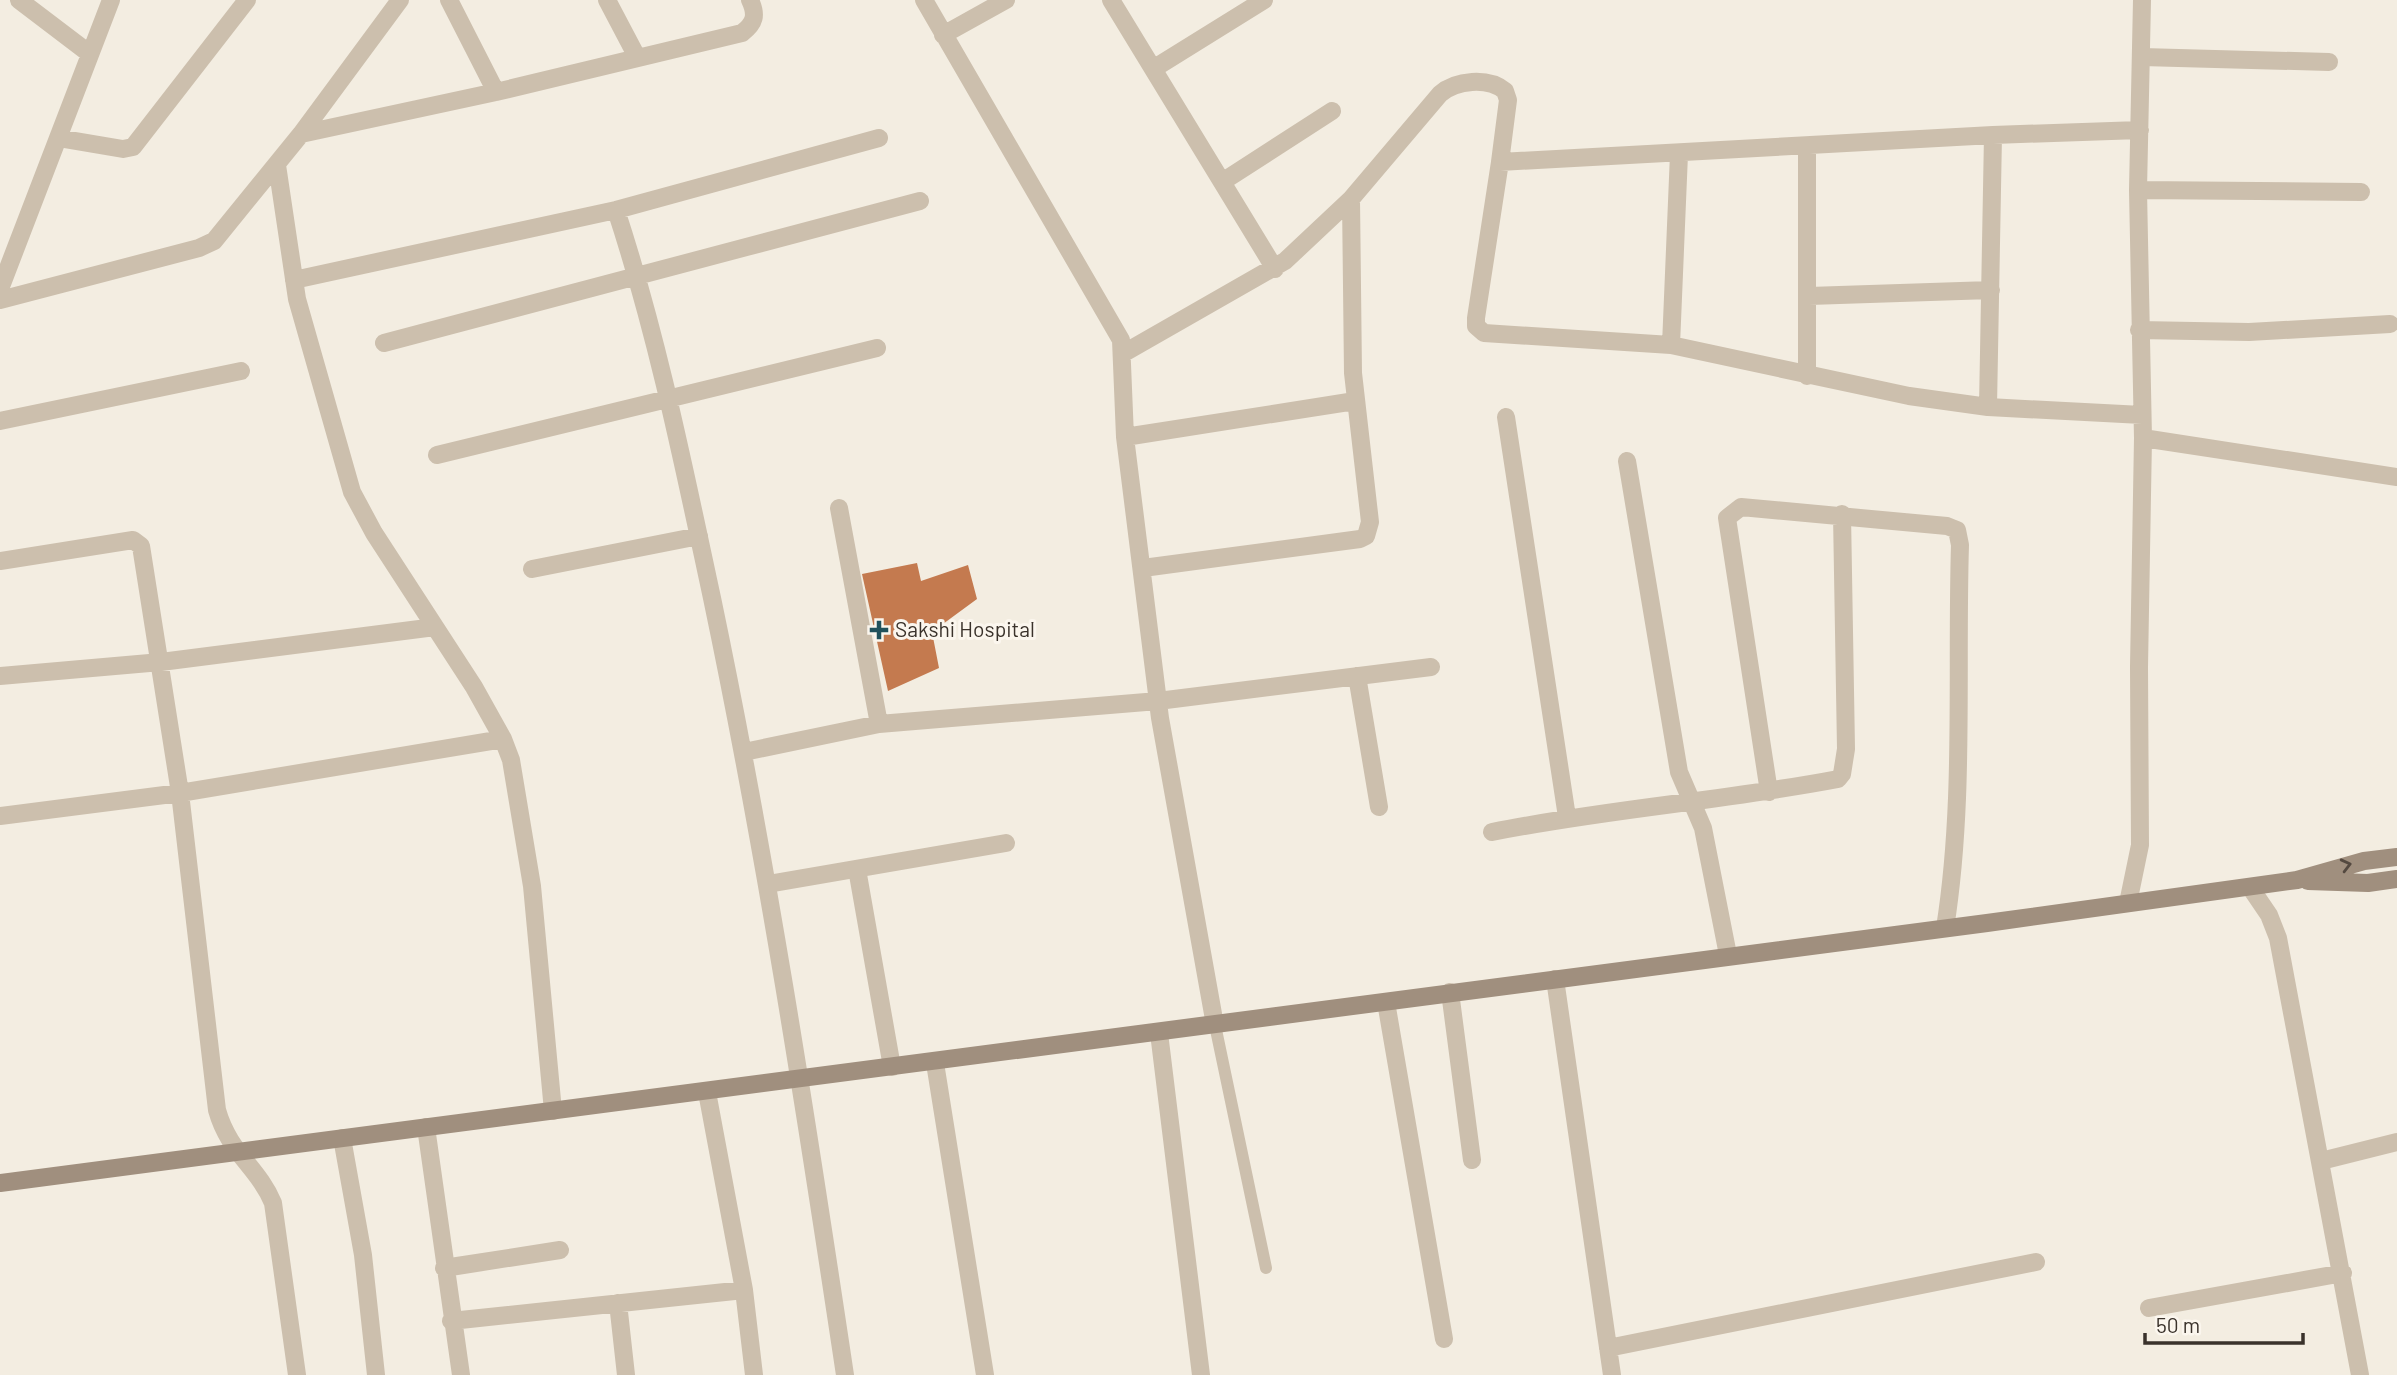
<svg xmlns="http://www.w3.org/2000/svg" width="2397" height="1375" font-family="Barlow,sans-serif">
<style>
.building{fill:#c47a4f}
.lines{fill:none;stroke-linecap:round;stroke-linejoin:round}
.lane{stroke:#ccbfad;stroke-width:12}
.street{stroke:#ccbfad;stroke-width:18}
.secondary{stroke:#a08f7e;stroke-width:18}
.oneway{stroke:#544940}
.poi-dot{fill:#21515c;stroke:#fbf6ee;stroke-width:2.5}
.labels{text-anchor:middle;stroke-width:6;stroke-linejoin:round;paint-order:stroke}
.poi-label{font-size:21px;fill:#3a322b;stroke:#fbf6ee;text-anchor:start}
</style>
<rect width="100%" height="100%" fill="#f3ede1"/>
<path class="building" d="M 917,563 L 921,581 L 968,565 L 977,599 L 932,632 L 939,668 L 888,691 L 862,574 Z"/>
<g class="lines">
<path class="lane" d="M 1215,1025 L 1266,1268"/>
<path class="street" d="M 19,0 L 90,54
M 449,0 L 496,92
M 607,0 L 637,57
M 924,0 L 1121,340 L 1125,437 L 1160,718 L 1215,1025
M 1111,0 L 1275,269
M 943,35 L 1006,0
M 2142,57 L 2329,62
M 1153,69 L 1264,0
M 301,134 L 496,92 L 742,33 C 755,23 757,15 750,0
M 58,138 L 123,149 L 133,147 L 247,0
M 1807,146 L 1807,376
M 1500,162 L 1476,318 L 1476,326 L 1484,333 L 1671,345 L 1909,396 L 1988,407 L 2142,415
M 277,165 L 297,299 L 352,492 L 374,533 L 474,687 L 503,739 L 511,760 L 532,886 L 553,1111
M 1222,182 L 1332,111
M 2138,190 L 2361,192
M 616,210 C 658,338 684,468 712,598 C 766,856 806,1115 845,1375
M 294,280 L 616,210 L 879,138
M 0,289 L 111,0
M 1809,296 L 1991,290
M 0,300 L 199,248 L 214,241 L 301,134 L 400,0
M 2139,330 L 2249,332 L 2390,324
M 384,343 L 920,201
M 1671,345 L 1679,154
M 1124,353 L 1285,261 L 1351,199 L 1440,94 C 1456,80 1488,77 1505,91 L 1508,100 L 1500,162 L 1993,135 L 2140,130
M 1988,407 L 1993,135
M 1506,417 L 1567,817
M 0,421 L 241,371
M 1125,437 L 1355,401
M 2143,438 L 2397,477
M 437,455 L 877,348
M 1627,461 L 1679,772 L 1703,828 L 1728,955
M 839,508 L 879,724
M 0,561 L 133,540 L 141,546 L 180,793 L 217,1110 C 229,1153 258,1167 273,1203 L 297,1375
M 1143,568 L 1360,539 L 1366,536 L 1370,522 L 1353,373 L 1351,199
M 532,569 L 699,536
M 0,676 L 161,662 L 435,627
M 1357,676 L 1379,807
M 744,752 L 879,724 L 1158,701 L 1431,667
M 1769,792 L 1727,518 L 1741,507 L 1947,526 L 1957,530 L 1960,545 C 1956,672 1965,802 1945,928
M 0,816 L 180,793 L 503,739
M 1492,832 C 1606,809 1723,801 1838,779 L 1842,774 L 1846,749 L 1842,514
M 857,869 L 892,1067
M 768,884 L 1006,843
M 2250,887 L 2269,915 L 2278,938 L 2360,1375
M 2128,903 L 2140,845 L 2139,667 L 2143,438 L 2138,190 L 2142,0
M 1555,979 L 1612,1375
M 1450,992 L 1472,1160
M 1386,1002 L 1444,1339
M 1159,1033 L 1201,1375
M 935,1063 L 985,1375
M 707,1092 L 744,1290 L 754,1375
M 426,1127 L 461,1375
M 342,1138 L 363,1255 L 376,1375
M 2321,1161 L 2397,1142
M 444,1268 L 560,1250
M 618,1303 L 626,1375
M 2149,1308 L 2343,1273
M 451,1321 L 744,1290
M 1608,1348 L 2036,1262"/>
<path class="secondary" d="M 2308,881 L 2368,883 L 2397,879
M 0,1183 L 1987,923 L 2297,880 L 2364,861 L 2397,857"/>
</g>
<defs><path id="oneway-chevron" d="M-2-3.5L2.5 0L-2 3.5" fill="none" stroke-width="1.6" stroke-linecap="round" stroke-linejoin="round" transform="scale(1.75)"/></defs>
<use class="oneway" href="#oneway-chevron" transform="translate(2346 865) rotate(-14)"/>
<path class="poi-dot" d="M875.5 619.5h7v7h7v7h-7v7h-7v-7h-7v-7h7z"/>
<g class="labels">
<g class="poi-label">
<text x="895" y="637">Sakshi Hospital</text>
</g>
</g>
<path d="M2145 1333v10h158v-10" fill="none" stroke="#3a322b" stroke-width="3.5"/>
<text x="2156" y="1333" font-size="21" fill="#3a322b" stroke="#fbf6ee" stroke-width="5" paint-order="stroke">50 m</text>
</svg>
